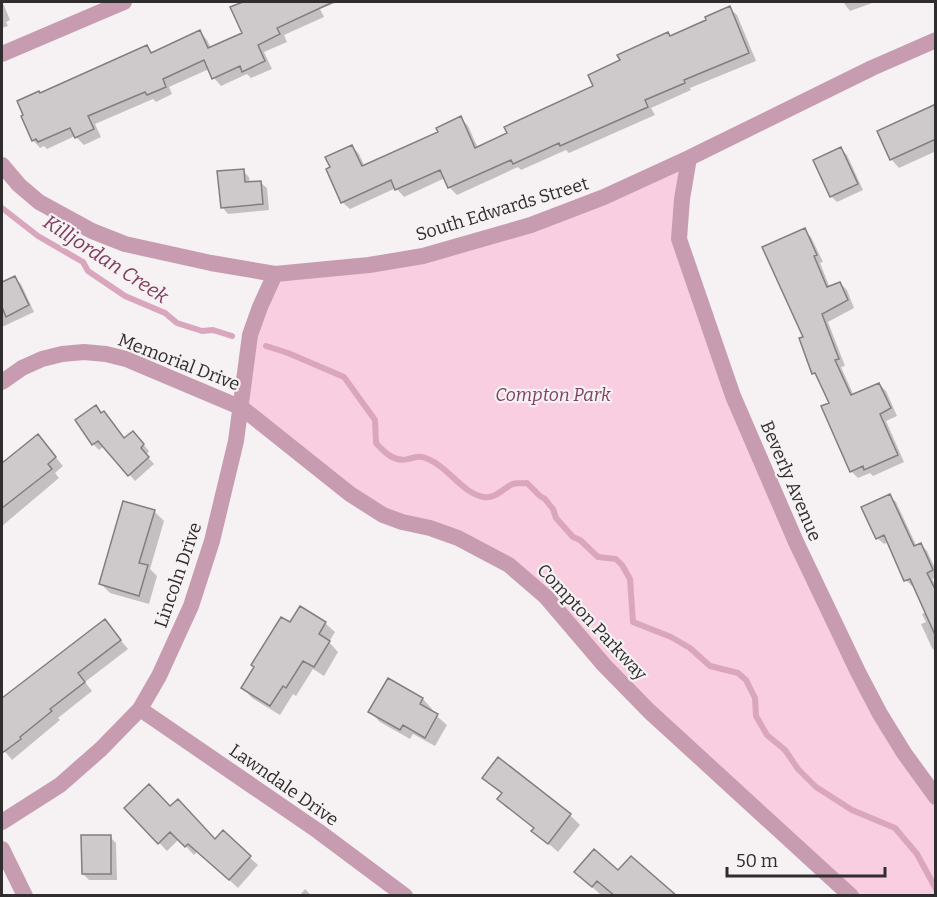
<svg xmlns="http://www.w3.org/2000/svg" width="937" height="897" font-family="Bitter,serif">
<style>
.green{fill:#f8cee0}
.shadow{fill:#0003}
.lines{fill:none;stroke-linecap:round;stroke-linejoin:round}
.stream{stroke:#daa6be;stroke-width:6}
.building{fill:#cecacc;stroke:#827e80;stroke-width:1.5}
.minor{stroke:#c89cb0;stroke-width:16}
.labels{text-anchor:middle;stroke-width:4.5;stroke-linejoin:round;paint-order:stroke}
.street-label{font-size:18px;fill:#2f2d2e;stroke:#f6f1f3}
.park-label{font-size:18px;font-style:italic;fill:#7f3e5f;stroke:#f6f1f3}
.water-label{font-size:20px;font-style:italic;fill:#803f60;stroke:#f6f1f3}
</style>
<rect width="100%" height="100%" fill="#f6f1f3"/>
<path class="green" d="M 689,158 L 680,217 L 733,396 L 826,607 L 935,797 L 935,895 L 850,895 L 509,565 L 402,522 L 242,408 L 245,382 L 275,274 L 423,256 Z"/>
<path class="shadow" d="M 2,2 L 5,2 L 3,3 L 10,20 L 6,22 L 8,26 L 2,28 Z
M 241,2 L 338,2 L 320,9 L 324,17 L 284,35 L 287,42 L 264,52 L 272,69 L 251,78 L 247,74 L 221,86 L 214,78 L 209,69 L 169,87 L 172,94 L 156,102 L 153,99 L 95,124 L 101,137 L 84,145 L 75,136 L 47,149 L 44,146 L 40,148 L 33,140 L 41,95 L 147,47 L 153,53 L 200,32 L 207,40 L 211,48 L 244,33 Z
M 843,2 L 875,2 L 850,11 Z
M 729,8 L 737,15 L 756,61 L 690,88 L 691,90 L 651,108 L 655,115 L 569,153 L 566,150 L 521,170 L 518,167 L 457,195 L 449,187 L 445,178 L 404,197 L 396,188 L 350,209 L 342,202 L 352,146 L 359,154 L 365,167 L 440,133 L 461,118 L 468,126 L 478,148 L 595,87 L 671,37 L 708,20 Z
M 936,106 L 936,154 L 934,152 L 899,168 L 891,159 Z
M 841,149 L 847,155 L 863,190 L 837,202 L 831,196 Z
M 243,171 L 249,177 L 250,183 L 260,182 L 267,188 L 269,210 L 228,214 L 222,207 Z
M 804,230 L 811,237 L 823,262 L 820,263 L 830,288 L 840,283 L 847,290 L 854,308 L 828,322 L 845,366 L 841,367 L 854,396 L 879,384 L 886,391 L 897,416 L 886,421 L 904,462 L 873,476 L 870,473 L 858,478 L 851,471 L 831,403 L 820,379 L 814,373 L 805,338 Z
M 14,277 L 21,284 L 34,312 L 2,327 L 2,284 Z
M 96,407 L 110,419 L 125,439 L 139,439 L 149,451 L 146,455 L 154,464 L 135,481 L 104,446 L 99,450 L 93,444 Z
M 38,436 L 63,466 L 55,473 L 59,478 L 2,526 L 2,465 Z
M 890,496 L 896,502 L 917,547 L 921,545 L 927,551 L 936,570 L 936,578 L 932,579 L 936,586 L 936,652 L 932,648 L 921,624 L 926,622 L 922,614 L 926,612 L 914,585 L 912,586 L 906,580 L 889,542 L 884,544 L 877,538 L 863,507 Z
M 154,511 L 164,521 L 150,569 L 157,576 L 149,604 L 110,593 L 100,583 Z
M 105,621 L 128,649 L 85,682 L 92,691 L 58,718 L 60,720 L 12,760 L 2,748 L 2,700 Z
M 325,623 L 335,632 L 329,642 L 338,652 L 324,676 L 313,669 L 296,696 L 293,694 L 280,715 L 252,698 L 243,688 L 291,624 Z
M 388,680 L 423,699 L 432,709 L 431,711 L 447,725 L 435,746 L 413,734 L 410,739 L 380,722 L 370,712 Z
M 484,778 L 570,815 L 580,825 L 558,852 L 534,831 L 535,829 L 499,799 L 503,794 Z
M 126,808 L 170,808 L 216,841 L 223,833 L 258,865 L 238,888 L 198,851 L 194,855 L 179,839 L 167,851 Z
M 110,837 L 116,843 L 117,880 L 89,880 L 83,874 Z
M 576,872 L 618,872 L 675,896 L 602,896 Z
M 305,889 L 312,896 L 299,896 Z"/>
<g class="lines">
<path class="stream" d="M 2,208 L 38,236 L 83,262 L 88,271 L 125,296 L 165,313 L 177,323 L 202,331 L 213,330 L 232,336
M 266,346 L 288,353 L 344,377 L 375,420 L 376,443 C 384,452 395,463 408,459 C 417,457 421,455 430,460 C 449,468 463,494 484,497 C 496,499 503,488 513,484 C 517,483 523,483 527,483 L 540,496 L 545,499 L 553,509 L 556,518 L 573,537 L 580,540 L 598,557 L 616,559 L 622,565 L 630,579 L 633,622 L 671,637 L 690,648 L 710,666 L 738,673 L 746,680 L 755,698 L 756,716 L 767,735 L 785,750 L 798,769 L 816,787 L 852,810 L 895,828 L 917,854 L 936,889"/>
</g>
<path class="building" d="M 243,2 L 333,2 L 277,28 L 280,34 L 258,45 L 265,61 L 242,72 L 240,66 L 212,79 L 204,60 L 163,79 L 166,87 L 147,95 L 145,92 L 88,116 L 94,129 L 75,138 L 70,128 L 38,142 L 36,139 L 32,141 L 21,116 L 23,115 L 17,101 L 39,91 L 40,93 L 147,45 L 151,53 L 200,30 L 208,48 L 242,33 L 230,7 Z
M 730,6 L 749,53 L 684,80 L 685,83 L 645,100 L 648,107 L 560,146 L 559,143 L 513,164 L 511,160 L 448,188 L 440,170 L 395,190 L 391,180 L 341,203 L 326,169 L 330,167 L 325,157 L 352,145 L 362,166 L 438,132 L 436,128 L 461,116 L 475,148 L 507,133 L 504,127 L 593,86 L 588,75 L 620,60 L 617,55 L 668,32 L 670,36 L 706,20 L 705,17 Z
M 936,104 L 936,139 L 890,160 L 877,131 Z
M 841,147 L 858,184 L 830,197 L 813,160 Z
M 244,169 L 245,182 L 261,181 L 263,204 L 221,208 L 217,171 Z
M 805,228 L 817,255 L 814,256 L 827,287 L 840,282 L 848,300 L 822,314 L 839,359 L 835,360 L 851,395 L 879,383 L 891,408 L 880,414 L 898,455 L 864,470 L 863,466 L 850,472 L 821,406 L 829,403 L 815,373 L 812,374 L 799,338 L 803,337 L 762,247 Z
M 15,276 L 29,305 L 6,317 L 2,307 L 2,282 Z
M 96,405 L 101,413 L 104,411 L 124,438 L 133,431 L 144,444 L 141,448 L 149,457 L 128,476 L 98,441 L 92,445 L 75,420 Z
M 38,434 L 56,457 L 48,464 L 52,469 L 2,508 L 2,463 Z
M 890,494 L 914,546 L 921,543 L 933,570 L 927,573 L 936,591 L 936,637 L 910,579 L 904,581 L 884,535 L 876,539 L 861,507 Z
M 123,501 L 155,510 L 139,563 L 148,565 L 139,596 L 99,584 Z
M 300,606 L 326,622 L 319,634 L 330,641 L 314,667 L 303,661 L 286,688 L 283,686 L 270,706 L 241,688 L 254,667 L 251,665 L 281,617 L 290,622 Z
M 105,619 L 121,640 L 78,673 L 85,682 L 50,709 L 52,711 L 20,737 L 21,739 L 2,753 L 2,698 Z
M 388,678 L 423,698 L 420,704 L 438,714 L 425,738 L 403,725 L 400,730 L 368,712 Z
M 498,757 L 571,814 L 548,844 L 531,831 L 534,828 L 497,799 L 502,793 L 482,778 Z
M 149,784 L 170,806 L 178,799 L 215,839 L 223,830 L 251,856 L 229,880 L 188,844 L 185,847 L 170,832 L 158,844 L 124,808 Z
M 81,835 L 111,835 L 111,874 L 82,874 Z
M 594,849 L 618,870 L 631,856 L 677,896 L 615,896 L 597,881 L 592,887 L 574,872 Z"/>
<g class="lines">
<path class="minor" d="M 2,54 L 124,2
M 689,158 L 682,199 L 679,239 L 733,396 L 796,542 L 858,672 L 880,714 L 904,753 L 936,797
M 2,165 L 19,185 L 39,202 L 92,231 L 125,244 L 211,263 L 275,274 L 369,265 L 423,256 L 531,225 L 604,197 L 689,158 L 872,68 L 936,40
M 2,382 L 22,368 L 42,359 L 62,354 L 84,352 L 106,354 L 126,359 L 242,408 L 350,494 L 383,515 L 402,522 L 430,528 L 458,538 L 509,565 L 546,597 L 604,665 L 649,711 L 851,896
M 140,709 L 318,831 L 405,896
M 2,822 L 60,785 L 101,749 L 140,709 L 159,676 L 191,606 L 212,541 L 236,441 L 250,335 L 260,307 L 275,274
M 2,849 L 25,896"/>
</g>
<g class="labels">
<g class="street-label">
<text transform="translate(502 209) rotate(-17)" y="6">South Edwards Street</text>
<text transform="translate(179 362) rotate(21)" y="6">Memorial Drive</text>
<text transform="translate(791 481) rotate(67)" y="6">Beverly Avenue</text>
<text transform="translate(178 575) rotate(-71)" y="6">Lincoln Drive</text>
<text transform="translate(592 622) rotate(47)" y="6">Compton Parkway</text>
<text transform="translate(284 785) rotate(35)" y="6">Lawndale Drive</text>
</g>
<g class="park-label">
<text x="553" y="401">Compton Park</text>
</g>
<g class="water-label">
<text transform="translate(106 259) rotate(33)" y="7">Killjordan Creek</text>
</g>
</g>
<rect width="937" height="897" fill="none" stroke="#2f2d2e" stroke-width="6"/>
<path d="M727 867v9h158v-9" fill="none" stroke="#2f2d2e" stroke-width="3"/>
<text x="736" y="867" font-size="18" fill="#2f2d2e" stroke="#f6f1f3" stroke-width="4.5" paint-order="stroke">50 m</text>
</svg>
